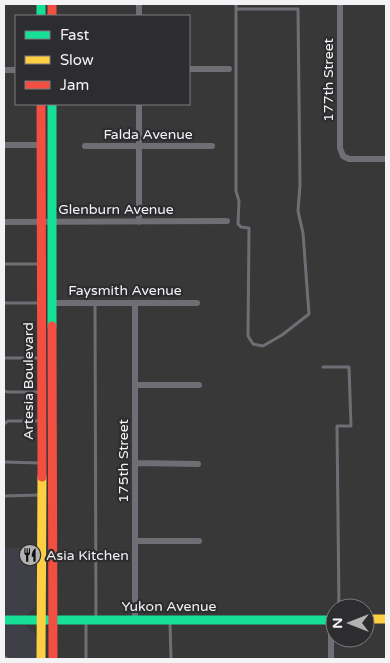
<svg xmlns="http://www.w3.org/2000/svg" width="390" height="663" font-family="'Varela Round',sans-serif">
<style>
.built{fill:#3f3f47}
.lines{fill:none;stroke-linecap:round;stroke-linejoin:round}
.lane{stroke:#6e6e75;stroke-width:3}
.street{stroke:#6e6e75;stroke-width:6}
.fast{stroke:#16e098;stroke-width:9}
.slow{stroke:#ffcf43;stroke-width:9}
.jam{stroke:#f24e42;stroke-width:9}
.labels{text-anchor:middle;stroke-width:4.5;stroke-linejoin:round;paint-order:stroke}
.street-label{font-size:14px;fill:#f3f3f5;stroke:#2d2d30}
.poi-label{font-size:14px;fill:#f3f3f5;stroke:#2d2d30;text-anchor:start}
</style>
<rect width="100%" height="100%" fill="#383839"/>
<path class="built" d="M 4,548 L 36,548 L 37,605 L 26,616 L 4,616 Z
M 4,625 L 26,625 L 37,636 L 37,659 L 4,659 Z"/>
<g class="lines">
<path class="lane" d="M 236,9 L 298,9 L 300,185 L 298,211 L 303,233 L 309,314 L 282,335 L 263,346 L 253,344 L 248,336 L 249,228 L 241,227 L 238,224 L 239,201 L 236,191 L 236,4
M 4,264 L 39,264
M 4,303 L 41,303
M 95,303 L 96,619
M 4,358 L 38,358
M 323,367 L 349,367 L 351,426 L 337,426 L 339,608
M 4,391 L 8,392 L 41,392
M 4,424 L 8,421 L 41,421
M 4,462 L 41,463
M 4,496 L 39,495
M 170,622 L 171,659
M 4,657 L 8,659
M 86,659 L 86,621"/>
<path class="street" d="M 139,4 L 139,16
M 340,4 L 340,148 L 343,156 L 349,159 L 386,159
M 189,69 L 229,69
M 4,70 L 16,70
M 139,104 L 139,222
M 4,145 L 41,145
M 85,146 L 212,146
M 4,222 L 227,221
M 52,303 L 197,303
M 135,385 L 199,385
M 135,463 L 198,464
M 135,541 L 199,541
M 135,620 L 135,303
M 331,659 L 331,620"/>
<path class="fast" d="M 41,4 L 41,16
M 52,104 L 52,326
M 4,620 L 335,620"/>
<path class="slow" d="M 365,619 L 386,619
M 41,659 L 42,477"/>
<path class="jam" d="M 52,4 L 52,16
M 41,104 L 42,477
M 52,326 L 53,659"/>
</g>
<defs>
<g id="restaurant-disc" transform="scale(1.125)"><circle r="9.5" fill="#b2b2b3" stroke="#2d2d30"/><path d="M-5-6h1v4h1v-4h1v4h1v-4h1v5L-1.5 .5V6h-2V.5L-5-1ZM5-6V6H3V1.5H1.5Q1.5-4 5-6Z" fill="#111"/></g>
</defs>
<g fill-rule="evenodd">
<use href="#restaurant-disc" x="30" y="555"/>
</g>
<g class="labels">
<g class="street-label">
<text transform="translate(328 80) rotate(-90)" y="5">177th Street</text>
<text x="148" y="139">Falda Avenue</text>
<text x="116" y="214">Glenburn Avenue</text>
<text x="125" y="295">Faysmith Avenue</text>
<text transform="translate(28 381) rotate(-90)" y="5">Artesia Boulevard</text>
<text transform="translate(123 461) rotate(-90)" y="5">175th Street</text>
<text x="169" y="611">Yukon Avenue</text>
</g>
<g class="poi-label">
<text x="46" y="560">Asia Kitchen</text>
</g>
</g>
<rect width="390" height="663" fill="none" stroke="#f3f3f5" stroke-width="10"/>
<rect x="15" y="15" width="175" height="90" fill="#2d2d30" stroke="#7c7c7f"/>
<rect x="25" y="31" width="25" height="8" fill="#16e098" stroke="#7c7c7f"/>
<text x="60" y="40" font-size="15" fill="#f3f3f5">Fast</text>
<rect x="25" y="56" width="25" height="8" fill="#ffcf43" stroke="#7c7c7f"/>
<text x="60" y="65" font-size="15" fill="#f3f3f5">Slow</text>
<rect x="25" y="81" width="25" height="8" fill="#f24e42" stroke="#7c7c7f"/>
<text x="60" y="90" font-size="15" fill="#f3f3f5">Jam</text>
<g transform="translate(350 623) rotate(270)"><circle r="24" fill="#2d2d30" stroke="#7c7c7f"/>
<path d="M0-4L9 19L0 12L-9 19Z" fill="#b2b2b3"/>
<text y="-8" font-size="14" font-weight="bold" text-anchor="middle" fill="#f3f3f5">N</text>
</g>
</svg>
